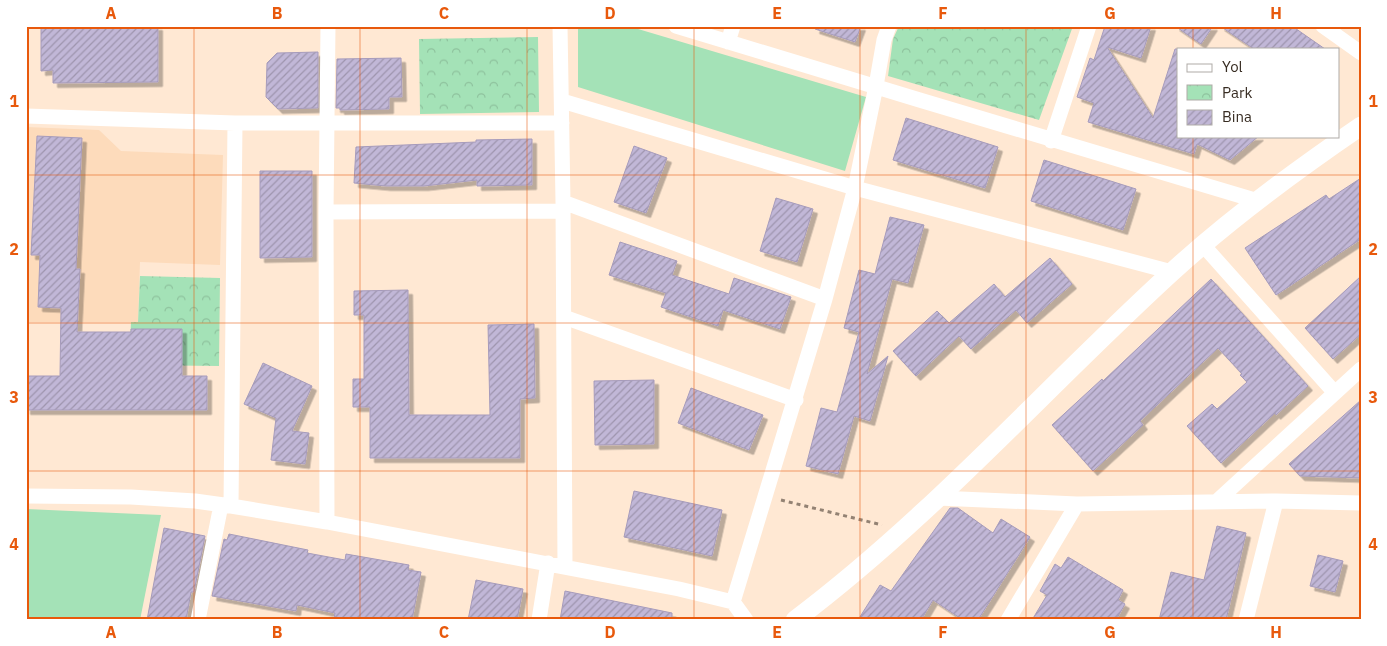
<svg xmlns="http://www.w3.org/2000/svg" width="1387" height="646" font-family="'IBM Plex Sans',sans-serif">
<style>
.built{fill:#fddbbb}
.green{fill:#a4e2b7}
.park{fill:url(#park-crowns)}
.building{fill:url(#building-hatch);stroke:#a69bbb;filter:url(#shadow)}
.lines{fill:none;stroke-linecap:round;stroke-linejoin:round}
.path{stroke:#938273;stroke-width:3;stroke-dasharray:4 4;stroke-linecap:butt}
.minor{stroke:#fff;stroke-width:15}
.tertiary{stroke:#fff;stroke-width:19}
.grid{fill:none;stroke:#e8590c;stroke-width:1;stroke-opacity:0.55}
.neatline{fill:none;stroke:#e8590c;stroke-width:2}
.grid-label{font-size:16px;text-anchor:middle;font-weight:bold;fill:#e8590c}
</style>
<defs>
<pattern id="park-crowns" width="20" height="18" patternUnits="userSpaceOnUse" patternTransform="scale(1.25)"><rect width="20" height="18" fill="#a4e2b7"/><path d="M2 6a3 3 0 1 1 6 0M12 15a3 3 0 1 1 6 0" fill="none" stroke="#8ec29d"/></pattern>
<pattern id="building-hatch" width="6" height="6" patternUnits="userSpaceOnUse" patternTransform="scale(1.25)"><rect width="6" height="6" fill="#c1b7d7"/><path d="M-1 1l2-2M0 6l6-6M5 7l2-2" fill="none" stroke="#9e95ae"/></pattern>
<filter id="shadow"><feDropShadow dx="4.5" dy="4.5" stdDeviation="0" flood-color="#0004"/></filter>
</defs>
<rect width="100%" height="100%" fill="#ffe8d3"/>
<path class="built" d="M 26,127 L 99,130 L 121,151 L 223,155 L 220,265 L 140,262 L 138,322 L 26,322 Z"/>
<path class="green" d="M 578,26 L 628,26 L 866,97 L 845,171 L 578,87 Z
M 26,509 L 161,515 L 140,620 L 26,620 Z"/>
<path class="park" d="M 899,26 L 1073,26 L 1039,120 L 888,76 L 893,39 Z
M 538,37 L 539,112 L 420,114 L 419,39 Z
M 140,276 L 220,278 L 219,366 L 129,365 L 131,322 L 138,322 Z"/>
<path class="building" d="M 41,26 L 158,26 L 158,82 L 53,83 L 53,70 L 41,71 Z
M 816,26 L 861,26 L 855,42 L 815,29 Z
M 1105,26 L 1151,26 L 1141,58 L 1107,47 L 1153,118 L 1175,49 L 1178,49 L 1178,136 L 1259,136 L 1230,160 L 1197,144 L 1194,154 L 1088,122 L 1094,103 L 1077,97 L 1090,58 L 1094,60 Z
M 1175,26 L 1213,26 L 1201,44 Z
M 1220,26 L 1292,26 L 1325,49 L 1254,49 Z
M 318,52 L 318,108 L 278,109 L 266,97 L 267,63 L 277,53 Z
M 401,58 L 402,97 L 389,97 L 389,109 L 340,110 L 340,108 L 336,108 L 337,59 Z
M 906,118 L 998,147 L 985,188 L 893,160 Z
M 37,136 L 82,138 L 76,269 L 80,269 L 77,332 L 131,332 L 131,329 L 182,329 L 182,376 L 207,376 L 207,410 L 26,410 L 26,376 L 60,376 L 61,308 L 38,307 L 40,255 L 31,255 Z
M 532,139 L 532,185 L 477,186 L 477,180 L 424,186 L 386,186 L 354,183 L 356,147 L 476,142 L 476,140 Z
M 634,146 L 667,158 L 646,213 L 614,202 Z
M 1044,160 L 1136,189 L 1123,230 L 1031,201 Z
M 260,171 L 312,171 L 312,257 L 260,258 Z
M 1361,178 L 1361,239 L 1276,295 L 1245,248 L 1326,195 L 1329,199 Z
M 776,198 L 813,209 L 797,262 L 760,251 Z
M 890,217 L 924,225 L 908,283 L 892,279 L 867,374 L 888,356 L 870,421 L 854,416 L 838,474 L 806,466 L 821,408 L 837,412 L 859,332 L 844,328 L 859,270 L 875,274 Z
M 620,242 L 677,261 L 672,275 L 729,294 L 734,278 L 791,297 L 780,329 L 723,310 L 718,326 L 661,307 L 666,293 L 609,275 Z
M 1050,258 L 1072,284 L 1027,323 L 1016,310 L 971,349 L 959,336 L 916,376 L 893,351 L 937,311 L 949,323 L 994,284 L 1005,297 Z
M 1361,276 L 1361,334 L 1333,359 L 1305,328 Z
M 1211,279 L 1308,386 L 1276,415 L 1275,413 L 1221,463 L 1187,426 L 1212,404 L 1217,409 L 1247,382 L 1240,375 L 1242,374 L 1218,348 L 1140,421 L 1143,425 L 1093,471 L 1052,425 L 1102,379 L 1103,381 Z
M 408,290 L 409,415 L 490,415 L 488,325 L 534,324 L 535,398 L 520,399 L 520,458 L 370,458 L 370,407 L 353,407 L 353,379 L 364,379 L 364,315 L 354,315 L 354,291 Z
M 263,363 L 312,386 L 292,431 L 309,433 L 305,464 L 271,460 L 276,418 L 244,404 Z
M 654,380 L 654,444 L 595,445 L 594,381 Z
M 691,388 L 763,415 L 749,450 L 678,423 Z
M 1361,400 L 1361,478 L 1300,476 L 1289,464 Z
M 634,491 L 722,510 L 712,556 L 624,537 Z
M 950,508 L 958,508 L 993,533 L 1001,519 L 1030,537 L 978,620 L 963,620 L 933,600 L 921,620 L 858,620 L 880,585 L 891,591 Z
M 1217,526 L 1246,533 L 1226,620 L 1159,620 L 1171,572 L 1204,580 Z
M 164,528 L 205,536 L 194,592 L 191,592 L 186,620 L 147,620 Z
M 229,534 L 308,550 L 307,553 L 345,560 L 346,554 L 409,565 L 408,570 L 421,572 L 412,620 L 343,620 L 334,618 L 335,613 L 297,605 L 296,611 L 212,596 L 224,539 L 227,540 Z
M 1318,555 L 1343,561 L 1335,592 L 1310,586 Z
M 1068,557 L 1123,590 L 1118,600 L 1125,604 L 1116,620 L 1032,620 L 1047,595 L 1040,591 L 1055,564 L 1061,568 Z
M 476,580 L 523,589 L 517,620 L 468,620 Z
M 565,591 L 672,613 L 672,620 L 560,620 Z"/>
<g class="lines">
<path class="path" d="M 781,500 L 882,525"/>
<path class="minor" d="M 560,26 L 563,202 L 565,566
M 676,26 C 870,85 1063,144 1258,201
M 1323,26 L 1361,53
M 728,42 L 733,26
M 562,101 L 855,188 L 1172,272
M 26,116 L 235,123 L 562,123
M 1051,141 L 1089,26
M 563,202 L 825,299
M 326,212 L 563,211
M 1203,245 L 1335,393
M 564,317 L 796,400
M 26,496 L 131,497 L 195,501 L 231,506 L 327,522 L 679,589 L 733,602 L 746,620
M 938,498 L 1077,504 L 1276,501 L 1361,503
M 1216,502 L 1361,369
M 231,506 L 235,123
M 327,522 L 326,212 L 328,26
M 733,602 L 825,299 L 855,188 L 876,86 L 884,40 L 889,26
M 198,620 L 221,505
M 539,620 L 548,563
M 1008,620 L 1077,504
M 1246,620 L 1276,501"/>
<path class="tertiary" d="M 795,620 C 932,517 1046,387 1172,272 C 1231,218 1295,171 1361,126"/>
</g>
<path class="grid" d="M 194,26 L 194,620M 360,26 L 360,620M 527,26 L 527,620M 694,26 L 694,620M 860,26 L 860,620M 1026,26 L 1026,620M 1193,26 L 1193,49M 1193,136 L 1193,620M 26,175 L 1361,175M 26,323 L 1361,323M 26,471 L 1361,471"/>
<rect width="1387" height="646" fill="none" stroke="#ffffff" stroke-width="55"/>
<rect x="1177" y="48" width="162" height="90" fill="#ffffff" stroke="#afaba7"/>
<rect x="1187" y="64" width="25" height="8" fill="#ffffff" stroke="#afaba7"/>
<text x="1222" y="72" font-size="15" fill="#382d23">Yol</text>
<rect x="1187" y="85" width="25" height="15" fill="url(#park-crowns)" stroke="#afaba7"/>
<text x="1222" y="98" font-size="15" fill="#382d23">Park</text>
<rect x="1187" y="110" width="25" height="15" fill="url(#building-hatch)" stroke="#afaba7"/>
<text x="1222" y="122" font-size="15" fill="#382d23">Bina</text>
<rect x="28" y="28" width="1332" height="590" class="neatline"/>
<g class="grid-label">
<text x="111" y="19">A</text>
<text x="277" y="19">B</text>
<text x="444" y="19">C</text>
<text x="610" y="19">D</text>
<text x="777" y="19">E</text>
<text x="943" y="19">F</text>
<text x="1110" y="19">G</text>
<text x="1276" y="19">H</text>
<text x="14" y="107">1</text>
<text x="1373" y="107">1</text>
<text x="14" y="255">2</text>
<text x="1373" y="255">2</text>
<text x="14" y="403">3</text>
<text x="1373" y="403">3</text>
<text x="14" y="550">4</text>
<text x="1373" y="550">4</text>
<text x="111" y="638">A</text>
<text x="277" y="638">B</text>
<text x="444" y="638">C</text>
<text x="610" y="638">D</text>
<text x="777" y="638">E</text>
<text x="943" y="638">F</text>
<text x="1110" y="638">G</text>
<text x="1276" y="638">H</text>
</g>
</svg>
